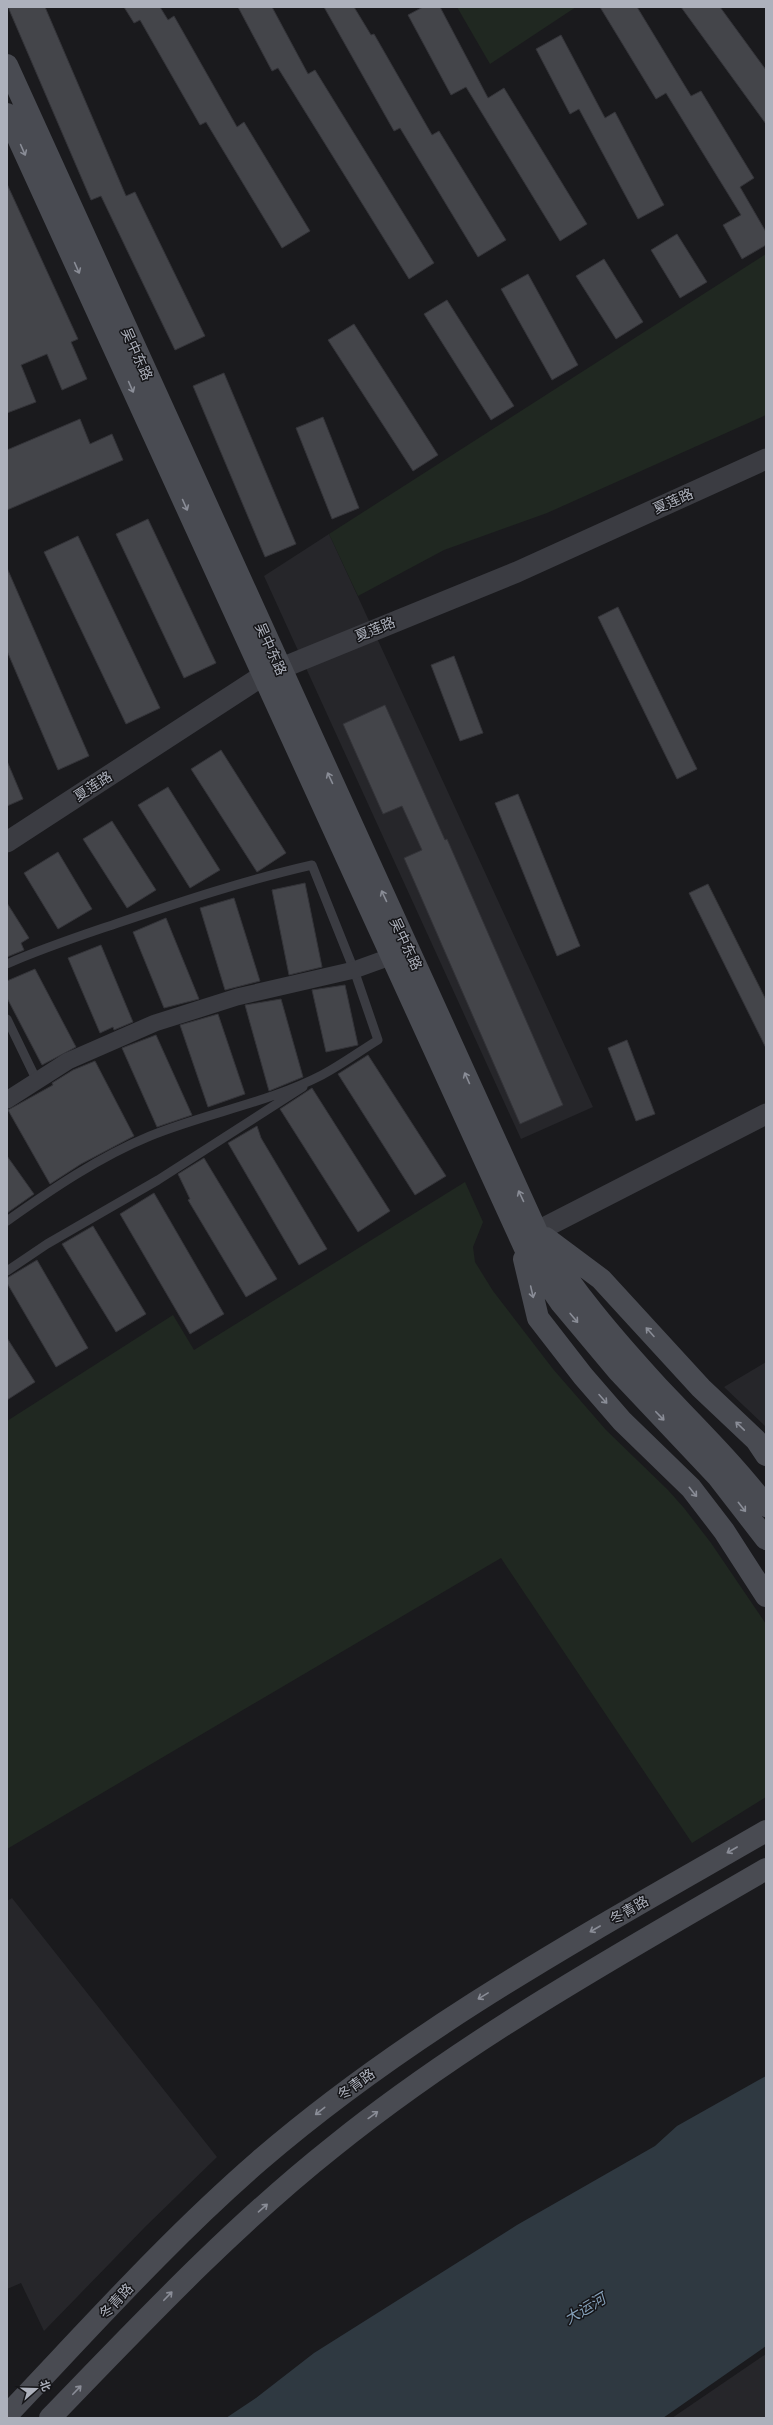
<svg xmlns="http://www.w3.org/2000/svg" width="773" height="2425" font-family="Jost,'Noto Sans SC',sans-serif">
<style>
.built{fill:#26262a}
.green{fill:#202821}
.water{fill:#2f3941}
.building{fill:#44454a;stroke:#343439}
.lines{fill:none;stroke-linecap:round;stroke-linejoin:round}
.service{stroke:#3b3c42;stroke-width:9}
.minor{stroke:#3b3c42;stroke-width:17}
.tertiary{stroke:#3b3c42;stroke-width:21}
.secondary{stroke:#494b52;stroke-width:22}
.oneway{stroke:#8a8d97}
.labels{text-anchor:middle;stroke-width:3;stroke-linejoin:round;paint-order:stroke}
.street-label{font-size:14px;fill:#adb1bc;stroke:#151518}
.water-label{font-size:15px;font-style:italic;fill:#849fb7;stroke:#151518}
</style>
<rect width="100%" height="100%" fill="#1a1a1d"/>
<path class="built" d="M 329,534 L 593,1107 L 521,1139 L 264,576 Z
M 766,1362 L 766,1427 L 724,1387 Z
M 12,1898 L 217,2157 L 145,2227 L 44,2331 L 21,2283 L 7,2289 L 7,1901 Z
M 766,2354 L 766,2418 L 672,2418 Z"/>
<path class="green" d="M 457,7 L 576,7 L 490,64 Z
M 766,254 L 766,415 L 547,513 L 444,550 L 358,596 L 329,534 Z
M 465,1182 L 483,1222 L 473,1247 L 475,1262 L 493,1291 L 553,1369 L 606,1430 L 668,1490 L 684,1508 L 711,1543 L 766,1624 L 766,1797 L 692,1843 L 501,1558 L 7,1849 L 7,1421 L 173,1315 L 194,1350 Z"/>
<path class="water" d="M 766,2076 L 766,2346 L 663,2418 L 226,2418 L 256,2398 L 314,2353 L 517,2225 L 655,2146 L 677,2126 Z"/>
<path class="building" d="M 8,7 L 45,7 L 126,196 L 135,192 L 205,336 L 175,350 L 101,196 L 91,200 Z
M 124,7 L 160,7 L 168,20 L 174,16 L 237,127 L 244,122 L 310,231 L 282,248 L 206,122 L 200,125 L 140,20 L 134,23 Z
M 238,7 L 272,7 L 308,74 L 315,70 L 434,263 L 409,279 L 278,68 L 272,71 Z
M 324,7 L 354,7 L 371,35 L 374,34 L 432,135 L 439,131 L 506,240 L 478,257 L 400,128 L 394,131 Z
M 423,7 L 440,7 L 488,98 L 504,88 L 587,224 L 560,241 L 466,87 L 451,95 L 408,15 Z
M 600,7 L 637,7 L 691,96 L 701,91 L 754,178 L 740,187 L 766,232 L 766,245 L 742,259 L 723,225 L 741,215 L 666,93 L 656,99 Z
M 681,7 L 720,7 L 766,70 L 766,124 Z
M 561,35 L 605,118 L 615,112 L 664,205 L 638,219 L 579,109 L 570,114 L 536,49 Z
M 7,184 L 78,339 L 71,342 L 87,379 L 62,390 L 47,354 L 21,365 L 36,402 L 7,413 Z
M 677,234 L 707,282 L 680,298 L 651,250 Z
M 604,259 L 643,322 L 616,339 L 576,276 Z
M 528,274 L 578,365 L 552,380 L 501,289 Z
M 447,300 L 514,406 L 491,420 L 424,314 Z
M 354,324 L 438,455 L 413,471 L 328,340 Z
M 224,373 L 296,544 L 265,557 L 193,386 Z
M 323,417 L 359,508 L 332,519 L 296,428 Z
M 80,419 L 90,444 L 112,434 L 123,460 L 7,510 L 7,450 Z
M 148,519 L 216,663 L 184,678 L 116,534 Z
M 78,536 L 160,708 L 126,724 L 44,552 Z
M 7,568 L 89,756 L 58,770 L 7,651 Z
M 618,607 L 697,769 L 677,779 L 598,617 Z
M 454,656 L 483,733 L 460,741 L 431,665 Z
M 385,705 L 445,840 L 447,839 L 563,1105 L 520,1124 L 404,858 L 422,850 L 402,806 L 383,814 L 343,724 Z
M 221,750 L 286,853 L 257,872 L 191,769 Z
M 7,761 L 23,799 L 7,806 Z
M 168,787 L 220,870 L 190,888 L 138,805 Z
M 518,794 L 580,946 L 557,956 L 495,803 Z
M 112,821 L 156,890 L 127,908 L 83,839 Z
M 58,852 L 92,909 L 58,929 L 24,873 Z
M 305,883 L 322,967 L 289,975 L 272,890 Z
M 708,884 L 766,1000 L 766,1048 L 689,893 Z
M 234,898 L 260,981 L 225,990 L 200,908 Z
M 7,903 L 29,938 L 21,943 L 24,950 L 7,957 Z
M 166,918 L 199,999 L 164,1008 L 133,932 Z
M 101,945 L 133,1022 L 114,1030 L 113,1027 L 100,1033 L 68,958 Z
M 35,969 L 76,1047 L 42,1065 L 7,998 L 7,981 Z
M 345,985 L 358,1045 L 326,1052 L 312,990 Z
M 281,999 L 303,1077 L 269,1091 L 245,1005 Z
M 218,1014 L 245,1094 L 208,1107 L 180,1025 Z
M 156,1035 L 192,1115 L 157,1127 L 122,1048 Z
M 627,1040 L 655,1114 L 636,1121 L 608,1048 Z
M 368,1055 L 446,1176 L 415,1195 L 338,1074 Z
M 95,1061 L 134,1136 L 81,1164 L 50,1184 L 8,1110 L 53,1085 L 52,1083 L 73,1070 Z
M 312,1088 L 390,1211 L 358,1232 L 280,1109 Z
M 257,1126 L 261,1138 L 327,1249 L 299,1265 L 228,1143 Z
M 7,1156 L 34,1194 L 7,1213 Z
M 204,1158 L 277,1279 L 246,1297 L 188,1200 L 190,1199 L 178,1174 Z
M 154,1193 L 224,1314 L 190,1334 L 120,1214 Z
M 93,1226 L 146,1314 L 116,1332 L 62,1244 Z
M 37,1260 L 88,1348 L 56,1367 L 7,1283 L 7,1278 Z
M 7,1338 L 35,1382 L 7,1400 Z"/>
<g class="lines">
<path class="service" d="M 7,964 C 43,948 80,936 118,923 C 183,901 246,880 312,865 L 354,970 L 378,1040 C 360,1051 341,1065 322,1075 C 268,1103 206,1113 150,1136 C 99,1157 52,1189 7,1221
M 7,1019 L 37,1081
M 7,1271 L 47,1244 L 158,1180 L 303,1087"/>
<path class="minor" d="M 7,1100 L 68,1061 L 155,1023 L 237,997 L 354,970 L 390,957"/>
<path class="tertiary" d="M 7,842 L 262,676 L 517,572 L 766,459
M 522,1239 L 766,1114"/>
<path class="secondary" d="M 7,65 L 537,1232 C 570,1288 614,1339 658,1387 C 695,1426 733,1463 766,1506
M 7,114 L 528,1255 L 561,1303 L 618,1371 L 718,1477 L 766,1539
M 546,1238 L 601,1279 L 701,1388 L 756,1440 L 766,1455
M 524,1259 L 538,1318 L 583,1376 L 622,1421 L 691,1488 L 724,1531 L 766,1596
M 7,2415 C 89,2329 169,2239 259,2161 C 413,2028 591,1932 766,1831
M 50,2418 C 141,2324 231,2228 333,2147 C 467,2039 618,1955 766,1869"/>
</g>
<defs><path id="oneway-shaft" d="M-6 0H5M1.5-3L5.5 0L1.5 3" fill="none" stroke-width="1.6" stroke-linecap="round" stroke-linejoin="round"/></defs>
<g class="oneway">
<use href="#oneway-shaft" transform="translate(23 150) rotate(66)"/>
<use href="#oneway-shaft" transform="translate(77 268) rotate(66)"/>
<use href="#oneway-shaft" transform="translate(131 387) rotate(66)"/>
<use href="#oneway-shaft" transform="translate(185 505) rotate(66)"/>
<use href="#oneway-shaft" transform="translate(330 778) rotate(-115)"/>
<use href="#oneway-shaft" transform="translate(384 896) rotate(-115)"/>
<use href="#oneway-shaft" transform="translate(467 1078) rotate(-114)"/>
<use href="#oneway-shaft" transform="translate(521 1196) rotate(-115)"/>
<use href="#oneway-shaft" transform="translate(532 1292) rotate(77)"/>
<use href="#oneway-shaft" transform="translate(574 1318) rotate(50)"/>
<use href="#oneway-shaft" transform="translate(650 1332) rotate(-132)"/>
<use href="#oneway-shaft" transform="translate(603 1399) rotate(48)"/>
<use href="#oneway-shaft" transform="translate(660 1416) rotate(46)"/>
<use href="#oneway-shaft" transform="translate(740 1426) rotate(-136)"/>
<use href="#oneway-shaft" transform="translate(693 1492) rotate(51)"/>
<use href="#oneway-shaft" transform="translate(742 1507) rotate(52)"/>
<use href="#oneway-shaft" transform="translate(732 1850) rotate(150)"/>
<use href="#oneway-shaft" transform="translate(595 1929) rotate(150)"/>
<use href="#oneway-shaft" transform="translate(483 1996) rotate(149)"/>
<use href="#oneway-shaft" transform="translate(320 2111) rotate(142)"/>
<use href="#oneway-shaft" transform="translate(373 2115) rotate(-36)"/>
<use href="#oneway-shaft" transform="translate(263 2208) rotate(-41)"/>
<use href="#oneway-shaft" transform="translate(168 2296) rotate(-46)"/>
<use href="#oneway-shaft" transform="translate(77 2390) rotate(-46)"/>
</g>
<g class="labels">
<g class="street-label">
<text transform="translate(137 354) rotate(66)" y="5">吴中东路</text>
<text transform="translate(673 501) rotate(-24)" y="5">夏莲路</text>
<text transform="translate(375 629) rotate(-22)" y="5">夏莲路</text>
<text transform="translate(271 649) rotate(66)" y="5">吴中东路</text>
<text transform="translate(93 786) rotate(-33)" y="5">夏莲路</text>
<text transform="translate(406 944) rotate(65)" y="5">吴中东路</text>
<text transform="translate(629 1910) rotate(-30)" y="5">冬青路</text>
<text transform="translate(356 2084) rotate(-36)" y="5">冬青路</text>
<text transform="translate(116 2301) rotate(-47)" y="5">冬青路</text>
</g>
<g class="water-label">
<text transform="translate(585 2309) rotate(-31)" y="5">大运河</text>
</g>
</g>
<rect width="773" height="2425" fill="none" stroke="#adb1bc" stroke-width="16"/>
<g transform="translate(36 2389) rotate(70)" stroke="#151518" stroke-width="3" paint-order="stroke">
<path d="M0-3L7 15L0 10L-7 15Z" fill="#adb1bc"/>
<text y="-6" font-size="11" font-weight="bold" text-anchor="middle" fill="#adb1bc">北</text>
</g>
</svg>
